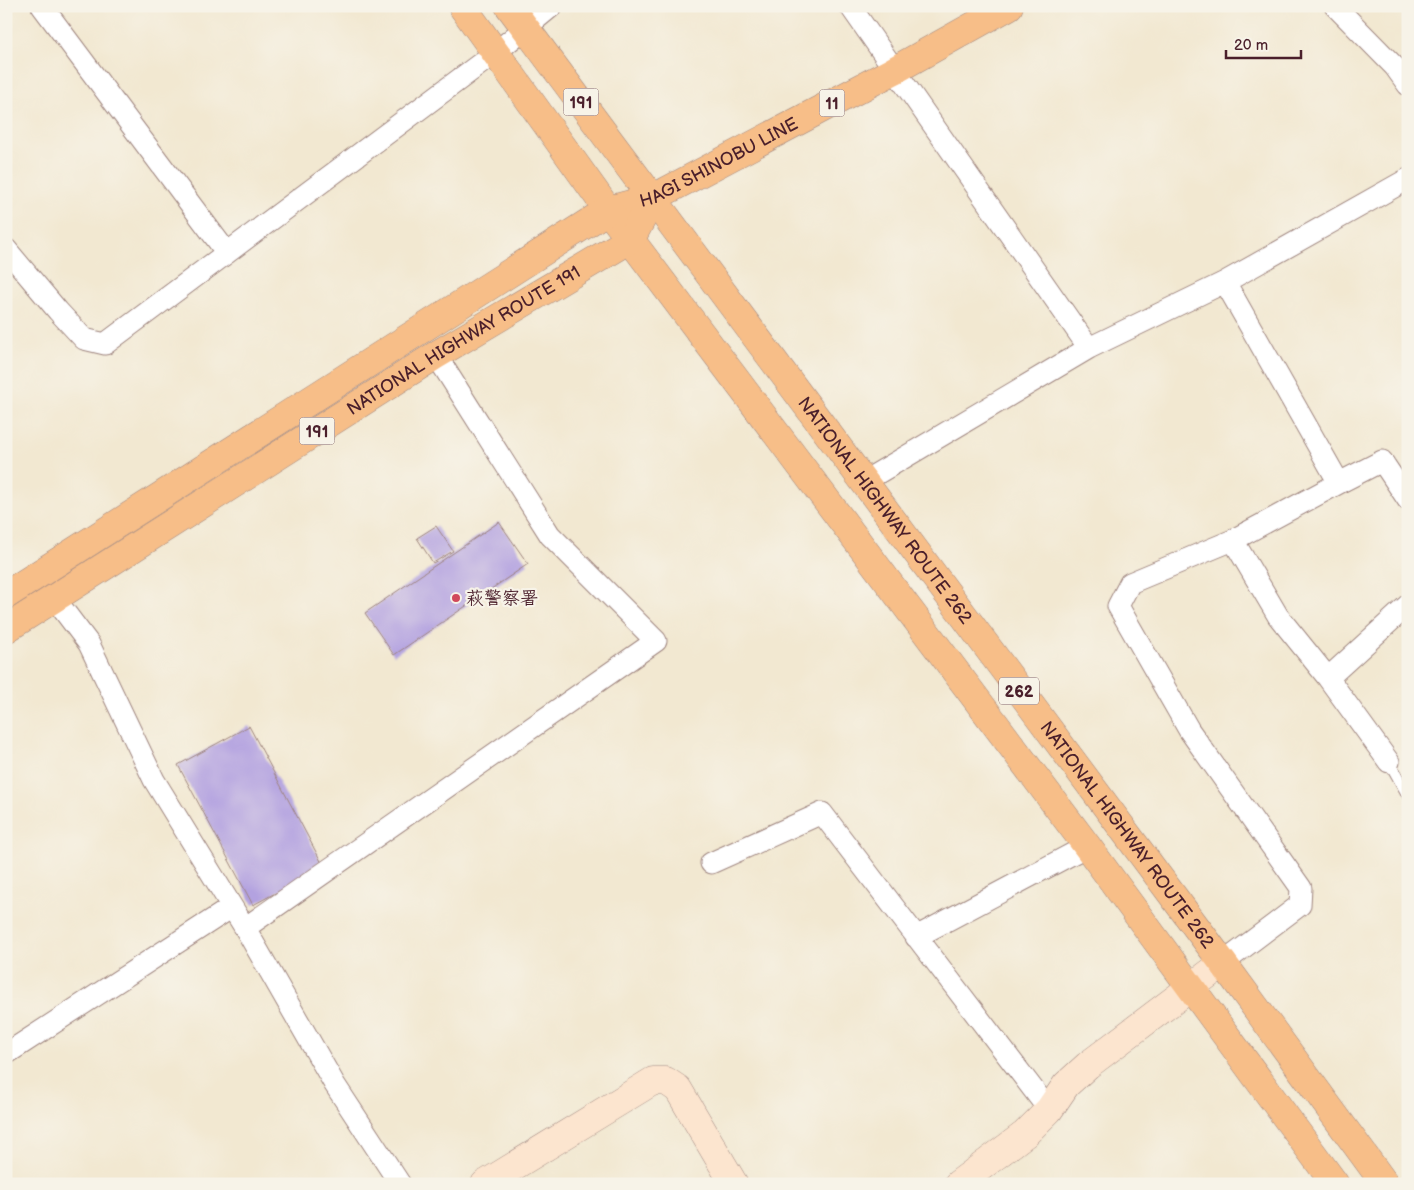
<svg xmlns="http://www.w3.org/2000/svg" width="1414" height="1190" font-family="'Balsamiq Sans','Klee One',sans-serif">
<style>
.building{fill:#b3a2e0}
.lines{fill:none;stroke-linecap:round;stroke-linejoin:round}
.lane-casing{stroke:#9e847e;stroke-width:12}
.street-casing{stroke:#9e847e;stroke-width:23}
.secondary-casing{stroke:#9e847e;stroke-width:29}
.primary-casing{stroke:#9e847e;stroke-width:29}
.highway-casing{stroke:#9e847e;stroke-width:29}
.lane{stroke:#fff;stroke-width:10}
.street{stroke:#fff;stroke-width:21}
.secondary{stroke:#fce5cf;stroke-width:28}
.primary{stroke:#f7be88;stroke-width:28}
.highway{stroke:#f7be88;stroke-width:28}
.poi-dot{fill:#d1495b;stroke:#f7f3e8;stroke-width:2}
.labels{text-anchor:middle;stroke-width:4.5;stroke-linejoin:round;paint-order:stroke}
.shield{fill:#f7f3e8;stroke:#7e5f64;stroke-width:1}
.shield-label{font-size:16px;font-weight:bold;fill:#4a1f2b}
.street-label{font-size:18px;fill:#4a1f2b;stroke:#f7f3e8}
.poi-label{font-size:18px;font-weight:bold;fill:#4a1f2b;stroke:#f7f3e8;text-anchor:start}
</style>
<rect width="100%" height="100%" fill="#f7f3e8"/>
<filter id="ink" filterUnits="userSpaceOnUse"><feTurbulence type="fractalNoise" baseFrequency=".02" numOctaves="2"/><feDisplacementMap in="SourceGraphic" scale="10" xChannelSelector="R" yChannelSelector="G"/><feConvolveMatrix kernelMatrix="1 2 1 2 8 2 1 2 1" color-interpolation-filters="sRGB"/></filter>
<filter id="wash" filterUnits="userSpaceOnUse"><feTurbulence type="fractalNoise" baseFrequency=".0096" numOctaves="4" result="noise"/><feDisplacementMap in="SourceGraphic" scale="20" xChannelSelector="R" yChannelSelector="G"/><feGaussianBlur stdDeviation="1.12" result="paint"/><feColorMatrix in="noise" values="0 0 0 0 0 0 0 0 0 0 0 0 0 0 0 0 0 1.4 0 .05"/><feComposite in="paint" operator="in"/></filter>
<g filter="url(#wash)">
<rect width="100%" height="100%" fill="#f2e8d1"/>
<g id="blocks">
<path class="building" d="M 499,522 L 528,564 L 394,655 L 365,613 Z
M 436,526 L 453,551 L 433,563 L 417,538 Z
M 249,726 L 324,867 L 253,905 L 178,765 Z"/>
</g>
</g>
<g filter="url(#ink)">
<use href="#blocks" fill-opacity="0" stroke="#9e847e" stroke-width="1"/>
<g class="lines">
<g class="lane-casing">
<path id="lane" d="M 1389,762 L 1408,796"/>
</g>
<g class="street-casing">
<path id="street" d="M 42,6 L 227,253
M 850,6 L 1089,348
M 1335,6 L 1395,67 L 1408,85
M 6,249 L 58,311 L 84,339 L 105,344 L 496,52 L 552,6
M 863,482 L 1089,348 L 1225,282 L 1408,179
M 1339,483 L 1382,461 L 1408,500
M 1233,540 L 1278,616 L 1328,678 L 1389,762
M 55,599 L 89,644 L 154,780 L 245,928 L 335,1085 L 400,1184
M 1328,678 L 1408,605
M 711,863 L 822,813 L 1049,1110
M 245,928 L 656,641 L 550,535 L 436,355
M 916,937 L 1087,846
M 1223,963 L 1300,905 L 1301,888 L 1189,730 L 1118,606 L 1130,583 L 1233,540 L 1339,483 L 1225,282
M 6,1054 L 232,907"/>
</g>
<g class="secondary-casing">
<path id="secondary" d="M 485,1184 L 653,1081 L 666,1081 L 678,1089 L 734,1184
M 958,1184 L 1025,1134 L 1049,1110 L 1066,1085 L 1088,1065 L 1223,963"/>
</g>
<g class="primary-casing">
<g id="primary">
<path id="s1" d="M 608,210 L 653,198 L 893,71 L 1009,6"/>
</g>
</g>
<g class="highway-casing">
<g id="highway">
<path d="M 462,6 L 608,210 L 1087,846 L 1335,1184"/>
<path id="s2" d="M 509,6 L 1223,963 L 1385,1184"/>
<path d="M 6,595 L 608,210"/>
<path id="s3" d="M 6,629 L 436,355 L 631,239 L 653,198"/>
</g>
</g>
<use href="#lane" class="lane"/>
<use href="#street" class="street"/>
<use href="#secondary" class="secondary"/>
<use href="#primary" class="primary"/>
<use href="#highway" class="highway"/>
</g>
</g>
<circle class="poi-dot" cx="456" cy="598" r="5"/>
<g class="labels">
<g class="shield">
<rect x="563.5" y="88.5" width="35" height="27" rx="4"/>
<rect x="819.5" y="89.5" width="25" height="27" rx="4"/>
<rect x="299.5" y="417.5" width="35" height="27" rx="4"/>
<rect x="999" y="677.5" width="40" height="27" rx="4"/>
</g>
<g class="shield-label">
<text x="581" y="108">191</text>
<text x="832" y="109">11</text>
<text x="317" y="437">191</text>
<text x="1019" y="697">262</text>
</g>
<g class="street-label">
<text dy="6" stroke="none"><textPath href="#s1" startOffset="121">HAGI SHINOBU LINE</textPath></text>
<text dy="6" stroke="none"><textPath href="#s3" startOffset="541">NATIONAL HIGHWAY ROUTE 191</textPath></text>
<text dy="6" stroke="none"><textPath href="#s2" startOffset="629">NATIONAL HIGHWAY ROUTE 262</textPath></text>
<text dy="6" stroke="none"><textPath href="#s2" startOffset="1034">NATIONAL HIGHWAY ROUTE 262</textPath></text>
</g>
<g class="poi-label">
<text x="466" y="604">萩警察署</text>
</g>
</g>
<rect width="1414" height="1190" fill="none" stroke="#f7f3e8" stroke-width="25"/>
<path d="M1226 50v8h75v-8" fill="none" stroke="#4a1f2b" stroke-width="2.5"/>
<text x="1234" y="50" font-size="15" fill="#4a1f2b" stroke="#f7f3e8" stroke-width="4" paint-order="stroke">20 m</text>
</svg>
